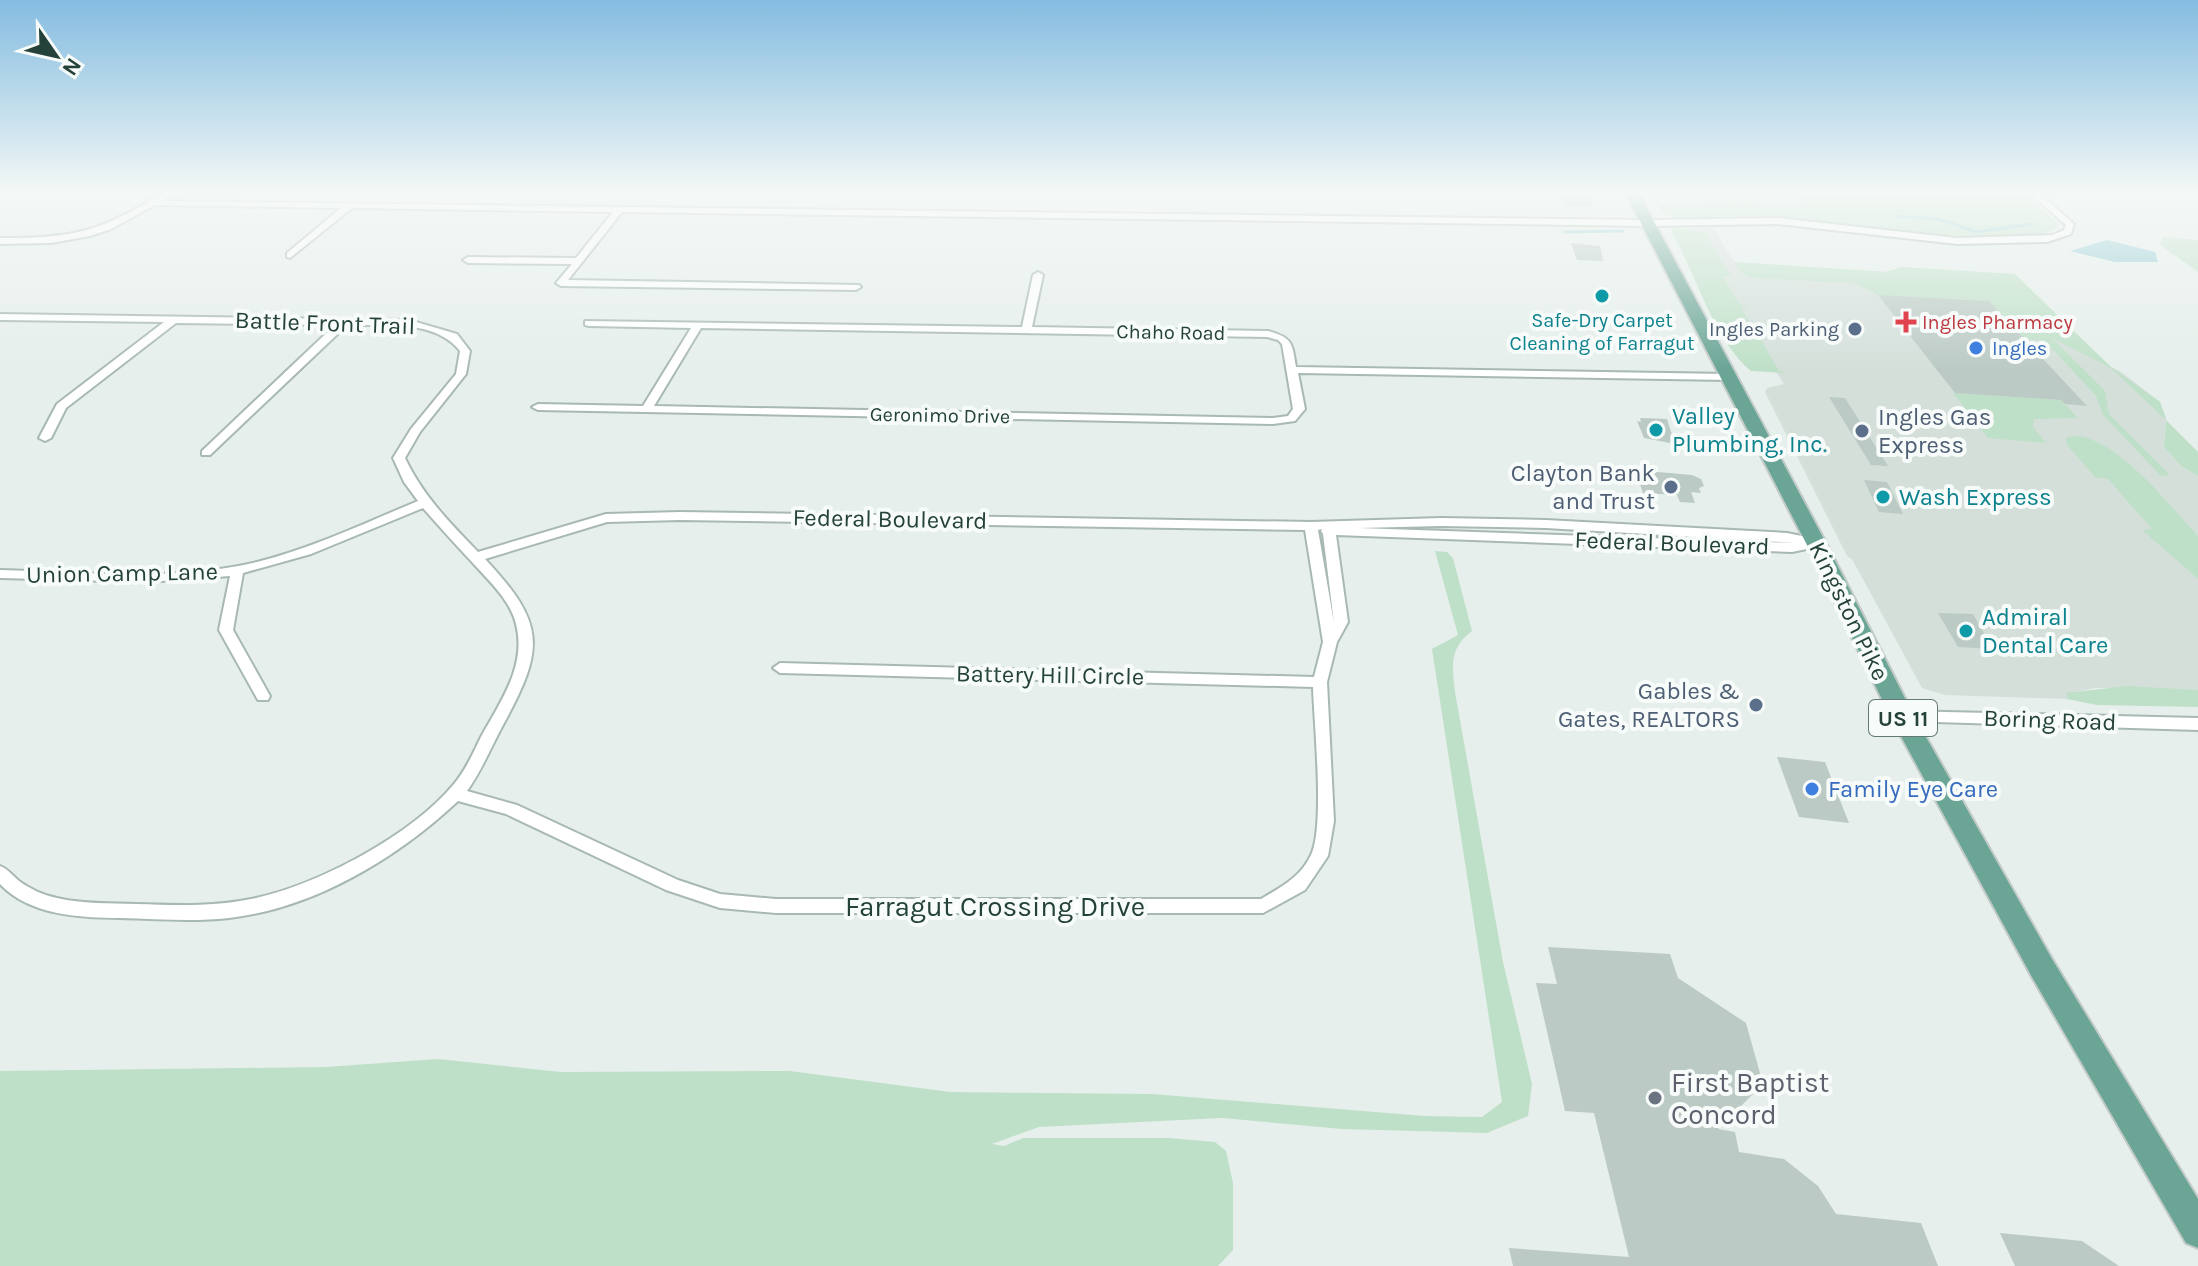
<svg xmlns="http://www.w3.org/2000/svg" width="2198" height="1266" font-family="Karla,sans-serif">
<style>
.built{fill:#d4dfda}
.green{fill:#bfe0c8}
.water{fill:#8ec9d4}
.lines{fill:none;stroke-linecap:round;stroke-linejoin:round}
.stream{stroke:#8ec9d4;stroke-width:3}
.building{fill:#bbcac4}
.minor-casing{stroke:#a8b8b2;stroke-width:4}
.primary-casing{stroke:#c2cac8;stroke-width:4}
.minor{fill:#fff;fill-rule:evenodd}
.primary{fill:#6aa596;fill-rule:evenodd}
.culture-dot{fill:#0f9aa8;stroke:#f7fbf9;stroke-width:3}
.health-dot{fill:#e0444e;stroke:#f7fbf9;stroke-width:3}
.service-dot{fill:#5c6f8a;stroke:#f7fbf9;stroke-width:3}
.shop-dot{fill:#3f7fe0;stroke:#f7fbf9;stroke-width:3}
.worship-dot{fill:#6b7280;stroke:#f7fbf9;stroke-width:3}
.labels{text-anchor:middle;stroke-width:8;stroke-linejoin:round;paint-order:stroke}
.far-culture-label{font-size:20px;fill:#0d838f;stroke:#f7fbf9}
.far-health-label{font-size:20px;fill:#be3a42;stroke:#f7fbf9;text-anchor:start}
.far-service-label{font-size:20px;fill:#4e5e75;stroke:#f7fbf9;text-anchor:end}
.far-street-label{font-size:20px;fill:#24423a;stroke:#f7fbf9}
.far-shop-label{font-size:20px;fill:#366cbe;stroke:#f7fbf9;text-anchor:start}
.shield{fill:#f7fbf9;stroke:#637a73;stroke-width:2}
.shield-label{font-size:22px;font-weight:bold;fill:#24423a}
.street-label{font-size:24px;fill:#24423a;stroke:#f7fbf9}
.culture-label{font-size:24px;fill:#0d838f;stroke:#f7fbf9;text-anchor:start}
.service-label{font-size:24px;fill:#4e5e75;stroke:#f7fbf9;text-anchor:end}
.shop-label{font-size:24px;fill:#366cbe;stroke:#f7fbf9;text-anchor:start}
.near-street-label{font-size:28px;fill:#24423a;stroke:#f7fbf9}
.near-worship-label{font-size:28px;fill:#5b616d;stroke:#f7fbf9;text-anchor:start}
</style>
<rect width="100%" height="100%" fill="#e6efeb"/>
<path class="built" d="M 1797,192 L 1804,202 L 1801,205 L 1737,204 L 1649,193 Z
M 1684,228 L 1713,228 L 1734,262 L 1887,272 L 2050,336 L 2121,372 L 2160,402 L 2166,418 L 2164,447 L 2182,467 L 2198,476 L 2198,690 L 2095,688 L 2066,694 L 2067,699 L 1945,695 L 1922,688 L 1852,559 L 1847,556 L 1765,392 L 1767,388 L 1784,384 L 1777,373 L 1756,369 L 1743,355 L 1695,269 L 1691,231 Z"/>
<path class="green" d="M 1797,192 L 1985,192 L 1988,196 L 2028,197 L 2059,224 C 2038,259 1823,222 1778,220 C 1744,218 1709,219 1675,218 L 1663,213 L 1649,195 L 1655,194 L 1658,201 L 1692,204 L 1705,200 L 1801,205 L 1804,202 Z
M 1674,228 L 1704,232 L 1731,276 L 1723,276 L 1739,304 L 1750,306 L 1741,307 L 1758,337 L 1769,339 L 1761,340 L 1779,371 L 1790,373 L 1751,371 C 1711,337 1698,275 1671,232 Z
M 2163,237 L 2198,240 L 2198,272 L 2160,245 Z
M 1734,262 L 1887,272 L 1901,267 L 2015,274 L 2111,367 L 2160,402 L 2166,420 L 2198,452 L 2198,476 L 2182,467 L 2164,447 L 2166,420 L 2111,368 L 2052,338 L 2105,391 L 2109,414 L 2170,475 L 2161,476 L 2103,415 L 2096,396 L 2044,340 L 2023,339 L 1989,301 L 1878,295 L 1853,283 L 1753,278 L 1743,274 Z
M 1953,393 L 2061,400 L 2078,418 L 2034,419 L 2033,427 L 2046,443 L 1988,438 Z
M 2074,436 C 2116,436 2170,506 2198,536 L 2198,579 L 2142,530 L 2152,529 L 2108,479 L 2095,477 L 2067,445 L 2066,438 Z
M 1435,551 L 1447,552 L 1453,558 L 1472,631 C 1449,648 1452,666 1455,692 L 1503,962 L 1532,1084 L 1528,1116 L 1487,1133 L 1342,1129 L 1222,1118 L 1039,1127 L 992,1144 L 1004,1146 L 1023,1138 L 1169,1138 L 1215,1142 L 1226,1151 L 1233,1183 L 1233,1250 L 1218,1266 L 0,1266 L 0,1071 L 326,1067 L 438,1059 L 561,1072 L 790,1071 L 950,1092 L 1152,1094 L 1425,1116 L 1482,1117 L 1502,1102 L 1432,649 L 1458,635 Z
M 2127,686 L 2198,690 L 2198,707 L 2097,705 L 2067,699 L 2066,693 Z"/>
<path class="water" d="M 2107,240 L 2155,252 L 2158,262 L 2115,262 L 2070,251 Z"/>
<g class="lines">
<path class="stream" d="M 1895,216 L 1939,219 L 1976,232 L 2032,224
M 1564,232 L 1623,231"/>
</g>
<path class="building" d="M 1558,192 L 1587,192 L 1594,207 L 1564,206 Z
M 1571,243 L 1600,246 L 1603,261 L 1577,260 Z
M 1878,295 L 1989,301 L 2087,406 L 2065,404 L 2061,400 L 1955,393 Z
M 1829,397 L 1845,398 L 1888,466 L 1871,465 Z
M 1640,418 L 1667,419 L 1675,444 L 1644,438 L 1637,421 L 1641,422 Z
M 1635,470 L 1692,475 L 1701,479 L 1704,486 L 1699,488 L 1701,493 L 1691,492 L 1695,503 L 1680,502 L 1677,495 L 1643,493 Z
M 1864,480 L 1887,482 L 1903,514 L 1879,512 Z
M 1938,613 L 1973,614 L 1993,649 L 1958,647 Z
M 1777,757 L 1825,762 L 1849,823 L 1799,817 Z
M 1548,947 L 1670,954 L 1678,978 L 1746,1023 L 1763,1084 L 1718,1129 L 1735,1132 L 1739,1152 L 1784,1159 L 1818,1186 L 1836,1214 L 1921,1223 L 1938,1266 L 1513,1266 L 1509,1248 L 1629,1257 L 1594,1113 L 1565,1111 L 1536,983 L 1557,984 Z
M 2000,1233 L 2082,1241 L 2119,1266 L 2015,1266 Z"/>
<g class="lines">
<g class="minor-casing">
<path id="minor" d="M 164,192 L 174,192 L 162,201 L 1648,220 L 1778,218 L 1957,238 L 2052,235 L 2064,230 L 2066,225 L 2028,192 L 2038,192 L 2074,224 L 2071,234 L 2047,242 L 1957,244 L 1778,224 L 1648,226 L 622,212 L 568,280 L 859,285 L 861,287 L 856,290 L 561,286 L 556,283 L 572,264 L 468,263 L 463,260 L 468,257 L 576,258 L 613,212 L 352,208 L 290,258 L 287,257 L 287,253 L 341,208 L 155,205 L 111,229 L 90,236 L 51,243 L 0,244 L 0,238 C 74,238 101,232 164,192 Z
M 1038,272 L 1043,275 L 1032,327 L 1268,331 C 1293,338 1292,343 1296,367 L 1729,374 L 1734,377 L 1729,380 L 1298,373 L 1305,409 L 1295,421 L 1273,424 L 538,410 L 532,407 L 538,404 L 643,406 L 691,328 L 589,326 L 585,325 L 585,321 L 1022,327 L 1033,275 ZM 701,328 L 1267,337 L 1278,340 L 1282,344 L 1293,409 L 1288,416 L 1273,418 L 654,406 Z
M 0,314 L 409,320 L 457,334 L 470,351 L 466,374 L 420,432 L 405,458 C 423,496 450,523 478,552 L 606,514 L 680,512 L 1311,522 L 1441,518 L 1546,520 L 1787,533 L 1821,540 L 1822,543 L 1821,546 L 1792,552 L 1336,535 L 1348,622 L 1337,642 L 1327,682 L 1334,821 L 1328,856 L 1305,890 L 1263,913 L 776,913 L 720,908 L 666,890 L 506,814 L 458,801 C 397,858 315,908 229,918 C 193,922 156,919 120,918 C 80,918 29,915 0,884 L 0,866 C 8,869 12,875 19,881 C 30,889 43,895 57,898 C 83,904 109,903 136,904 C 174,905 213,907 251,899 C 316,886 411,836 454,784 C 466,770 473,753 481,737 C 500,702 527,666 516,624 C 510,599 487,579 471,561 C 456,545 438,525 423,508 L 311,554 L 243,573 L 233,630 L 270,696 L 268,700 L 258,700 L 219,630 L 230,576 L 147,582 L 0,578 L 0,570 C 85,572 173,582 257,562 C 313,548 365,523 418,501 L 404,482 L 393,458 L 411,429 L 456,374 L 460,351 C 435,319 384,326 347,325 L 210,455 L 202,455 L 202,451 L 335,325 L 176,323 L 66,408 L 51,438 L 45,441 L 39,438 L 57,404 L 164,322 L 0,320 ZM 680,520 L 1305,530 L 1323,642 L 1314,677 L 780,663 L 773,668 L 780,673 L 1313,687 C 1314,723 1325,826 1311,855 C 1301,877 1281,887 1261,899 L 776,899 L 720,894 L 678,880 L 517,805 L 467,791 C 482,770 491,747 503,725 C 545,648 546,624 485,559 L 607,522 ZM 1441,526 L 1546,528 L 1797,543 L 1359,528 ZM 1322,529 L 1321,531 L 1323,534 L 1334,623 L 1318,530 Z
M 1902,711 L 2198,718 L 2198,730 L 1902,721 L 1897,720 L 1894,716 L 1897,712 Z"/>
</g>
<g class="primary-casing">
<path id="primary" d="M 1625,192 L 1638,192 L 1826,543 L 1914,716 L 2052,959 L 2198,1199 L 2198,1248 L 2186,1243 L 2032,977 L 1890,716 L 1806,543 Z"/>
</g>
<use href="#minor" class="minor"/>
<use href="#primary" class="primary"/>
</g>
<linearGradient id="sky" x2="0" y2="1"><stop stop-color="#84bce0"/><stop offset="0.52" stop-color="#f4f8f6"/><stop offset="1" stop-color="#f4f8f6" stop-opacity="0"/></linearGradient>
<rect width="2198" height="370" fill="url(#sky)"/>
<g class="culture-dot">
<circle cx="1602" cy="296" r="8"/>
<circle cx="1656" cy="430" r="8"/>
<circle cx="1883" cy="497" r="8"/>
<circle cx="1966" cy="631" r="8"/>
</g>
<path class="health-dot" d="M1902 310h8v8h8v8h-8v8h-8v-8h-8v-8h8z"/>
<g class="service-dot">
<circle cx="1855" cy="329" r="8"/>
<circle cx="1862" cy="431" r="8"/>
<circle cx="1671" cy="487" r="8"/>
<circle cx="1756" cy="705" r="8"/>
</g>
<g class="shop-dot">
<circle cx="1976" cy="348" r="8"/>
<circle cx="1812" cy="789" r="8"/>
</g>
<circle class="worship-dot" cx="1655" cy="1098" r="8"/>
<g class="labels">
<g class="far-culture-label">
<text x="1602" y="327">Safe-Dry Carpet<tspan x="1602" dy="23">Cleaning of Farragut</tspan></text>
</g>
<g class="far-health-label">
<text x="1922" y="329">Ingles Pharmacy</text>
</g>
<g class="far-service-label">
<text x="1839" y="336">Ingles Parking</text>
</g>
<g class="far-street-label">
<text transform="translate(1171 332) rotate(1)" y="7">Chaho Road</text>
<text transform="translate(940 415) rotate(1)" y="7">Geronimo Drive</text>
</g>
<g class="far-shop-label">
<text x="1992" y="355">Ingles</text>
</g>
<rect class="shield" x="1869" y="700" width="68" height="36" rx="6"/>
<g class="shield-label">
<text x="1903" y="726">US 11</text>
</g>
<g class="street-label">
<text transform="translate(325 323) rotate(2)" y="8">Battle Front Trail</text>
<text transform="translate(890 519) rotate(1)" y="8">Federal Boulevard</text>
<text transform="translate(1672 543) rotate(2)" y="8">Federal Boulevard</text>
<text transform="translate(122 573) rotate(-1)" y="8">Union Camp Lane</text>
<text transform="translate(1849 611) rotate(64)" y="8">Kingston Pike</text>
<text transform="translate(1050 675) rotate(1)" y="8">Battery Hill Circle</text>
<text transform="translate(2050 720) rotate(2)" y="8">Boring Road</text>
</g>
<g class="culture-label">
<text x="1672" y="424">Valley<tspan x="1672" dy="28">Plumbing, Inc.</tspan></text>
<text x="1899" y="505">Wash Express</text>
<text x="1982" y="625">Admiral<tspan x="1982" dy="28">Dental Care</tspan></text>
</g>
<g class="service-label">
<text x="1878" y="425" text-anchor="start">Ingles Gas<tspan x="1878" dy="28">Express</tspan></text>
<text x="1655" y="481">Clayton Bank<tspan x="1655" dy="28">and Trust</tspan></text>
<text x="1740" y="699">Gables &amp;<tspan x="1740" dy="28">Gates, REALTORS</tspan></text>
</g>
<g class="shop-label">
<text x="1828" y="797">Family Eye Care</text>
</g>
<g class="near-street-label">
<text x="995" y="916">Farragut Crossing Drive</text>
</g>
<g class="near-worship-label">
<text x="1671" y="1092">First Baptist<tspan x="1671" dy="32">Concord</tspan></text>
</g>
</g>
<g transform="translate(56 56) rotate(124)" stroke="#f7fbf9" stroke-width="6" paint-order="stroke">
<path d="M0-6L14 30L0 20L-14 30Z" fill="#24423a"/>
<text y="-12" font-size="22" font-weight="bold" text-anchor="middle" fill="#24423a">N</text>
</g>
</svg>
